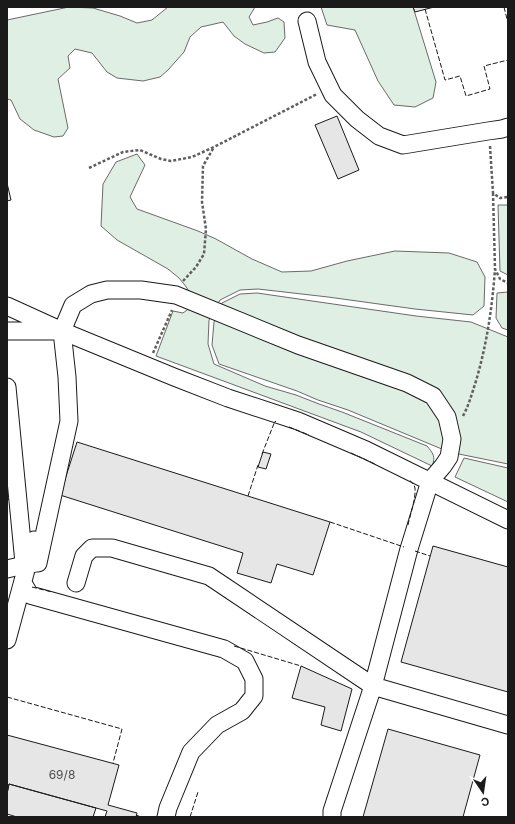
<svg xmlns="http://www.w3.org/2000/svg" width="515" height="824" font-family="Inter,sans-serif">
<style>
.green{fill:#e0efe3;stroke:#6a6a6a}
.building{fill:#e6e6e6;stroke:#1a1a1a}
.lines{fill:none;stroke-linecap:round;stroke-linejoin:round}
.minor-casing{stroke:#1a1a1a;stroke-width:19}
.path{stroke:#5f5f5f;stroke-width:2.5;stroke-dasharray:3 2;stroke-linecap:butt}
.minor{stroke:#fff;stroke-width:17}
.fence{stroke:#1a1a1a;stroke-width:1;stroke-dasharray:5 2;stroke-linecap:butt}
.labels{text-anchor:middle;stroke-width:3;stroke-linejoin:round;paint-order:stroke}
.number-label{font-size:12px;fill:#4d4d4d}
</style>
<rect width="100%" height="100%" fill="#fff"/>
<path class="green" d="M 69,7 L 93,8 L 120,16 L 137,23 L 152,20 L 168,7 L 255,7 L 249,17 L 253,25 L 267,22 L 278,18 L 284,22 L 285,38 L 275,52 L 264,53 L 245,44 L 234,36 L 223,22 L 201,27 L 190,37 L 184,52 L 168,70 L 160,77 L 143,81 L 117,78 L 107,72 L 92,53 L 75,49 L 68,56 L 70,68 L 58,79 L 68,128 L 63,136 L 54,137 L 34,130 L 20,119 L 11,100 L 7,99 L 7,20 Z
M 321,7 L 413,7 L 436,82 L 433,98 L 415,107 L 394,105 L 378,81 L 355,30 L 327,25 Z
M 137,154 L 145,165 L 130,197 L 137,209 L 198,231 L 216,239 L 252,259 L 282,272 L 311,271 L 347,261 L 395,251 L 449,253 L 477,262 L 485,277 L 484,306 L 473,315 L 415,309 L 328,297 L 258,289 L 240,290 L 220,300 L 209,320 L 208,344 L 214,364 L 265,386 L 296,395 L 319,404 L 342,412 L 427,446 C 433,453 436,457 432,466 L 361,432 L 156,356 L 173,311 L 183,313 L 191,307 L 191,294 L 184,284 L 179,278 L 168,269 L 117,240 L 101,226 L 103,184 L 116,162 Z
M 498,205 L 508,205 L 508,275 L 500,271 Z
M 508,292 L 508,330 L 502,328 L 496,318 L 497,293 Z
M 257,293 L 416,316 L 471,322 L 508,337 L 508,464 L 449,452 L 348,410 L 318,400 L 297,391 L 219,364 L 212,345 L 214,322 L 222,303 L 240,294 Z
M 464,458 L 508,468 L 508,502 L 455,477 Z"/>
<path class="building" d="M 413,7 L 434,7 L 415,12 Z
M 337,116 L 359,170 L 338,179 L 315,125 Z
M 7,183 L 11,200 L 7,201 Z
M 77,442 L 330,522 L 313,575 L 277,564 L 271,583 L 237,573 L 243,553 L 60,495 Z
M 263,452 L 271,454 L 266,469 L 258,467 Z
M 7,465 L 15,498 L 7,500 Z
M 433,546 L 508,567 L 508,692 L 401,662 Z
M 301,666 L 352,689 L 341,731 L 321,725 L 325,707 L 292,698 Z
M 388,729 L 480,755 L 463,817 L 363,817 Z
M 7,735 L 119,765 L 108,805 L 137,813 L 136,817 L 105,817 L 107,811 L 9,784 L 7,794 Z
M 9,784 L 96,808 L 93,817 L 17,817 L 7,814 L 7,794 Z"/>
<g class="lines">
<g class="minor-casing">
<path id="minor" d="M 307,21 L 317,62 L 333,95 L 357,119 L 379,136 L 403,145 L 488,131 L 502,129 L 508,127
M 7,306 L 62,331 L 174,377 L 228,398 L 298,421 L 366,450 L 508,520
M 7,331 L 56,331
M 7,387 L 24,563
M 7,569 L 24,565 L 36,563
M 23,583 L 30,595 L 224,649 L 245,661 L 254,679 L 254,696 L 242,711 L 217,725 L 191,752 L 168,808 L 166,817
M 76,583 L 84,556 L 92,548 L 112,548 L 209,576 L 373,686 L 508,725
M 7,640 L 34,540 L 38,563 L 69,421 L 67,377 L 62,331 L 73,305 L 91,294 L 107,290 L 141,290 L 176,295 L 298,345 L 407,383 L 433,396 L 447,417 L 452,439 L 449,457 L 443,466 L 430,481 L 409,549 L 373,686 L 332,811 L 332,817"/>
</g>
<path class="path" d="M 490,146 L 493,193 L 500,198 L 508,197
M 89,168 L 123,152 L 140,150 L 161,159 L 171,161 L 192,157 L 214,147 L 317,94
M 493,193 L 495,269 L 500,279 L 508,283
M 183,281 L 196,267 L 204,254 L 206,229 L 202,202 L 203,166 L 214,147
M 153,353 L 172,310
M 463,416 C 469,405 472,393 476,381 C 487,343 492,309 495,269"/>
<use href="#minor" class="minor"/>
<path class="fence" d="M 504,7 L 508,23
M 425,9 L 445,80 L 460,76 L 466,96 L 490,89 L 484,66 L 508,60
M 289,427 L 309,435
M 351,453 L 375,464
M 262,454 L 275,421 L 276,422
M 248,496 L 258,465
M 330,522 L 404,547
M 408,525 C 410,515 416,499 415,488 C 414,484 412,482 409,480
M 415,551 L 430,556
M 32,587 L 52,592
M 234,646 L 301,666
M 7,697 L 122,729 L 113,763
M 136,815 L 141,817
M 190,817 L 198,792"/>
</g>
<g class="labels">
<g class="number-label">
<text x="62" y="779">69/8</text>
</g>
</g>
<rect width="515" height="824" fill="none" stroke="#1a1a1a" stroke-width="16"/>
<g transform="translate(483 792) rotate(167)" stroke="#ffffff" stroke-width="3" paint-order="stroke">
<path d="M0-3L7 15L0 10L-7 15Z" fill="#1a1a1a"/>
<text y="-6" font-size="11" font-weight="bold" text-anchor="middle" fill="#1a1a1a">С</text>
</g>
</svg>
